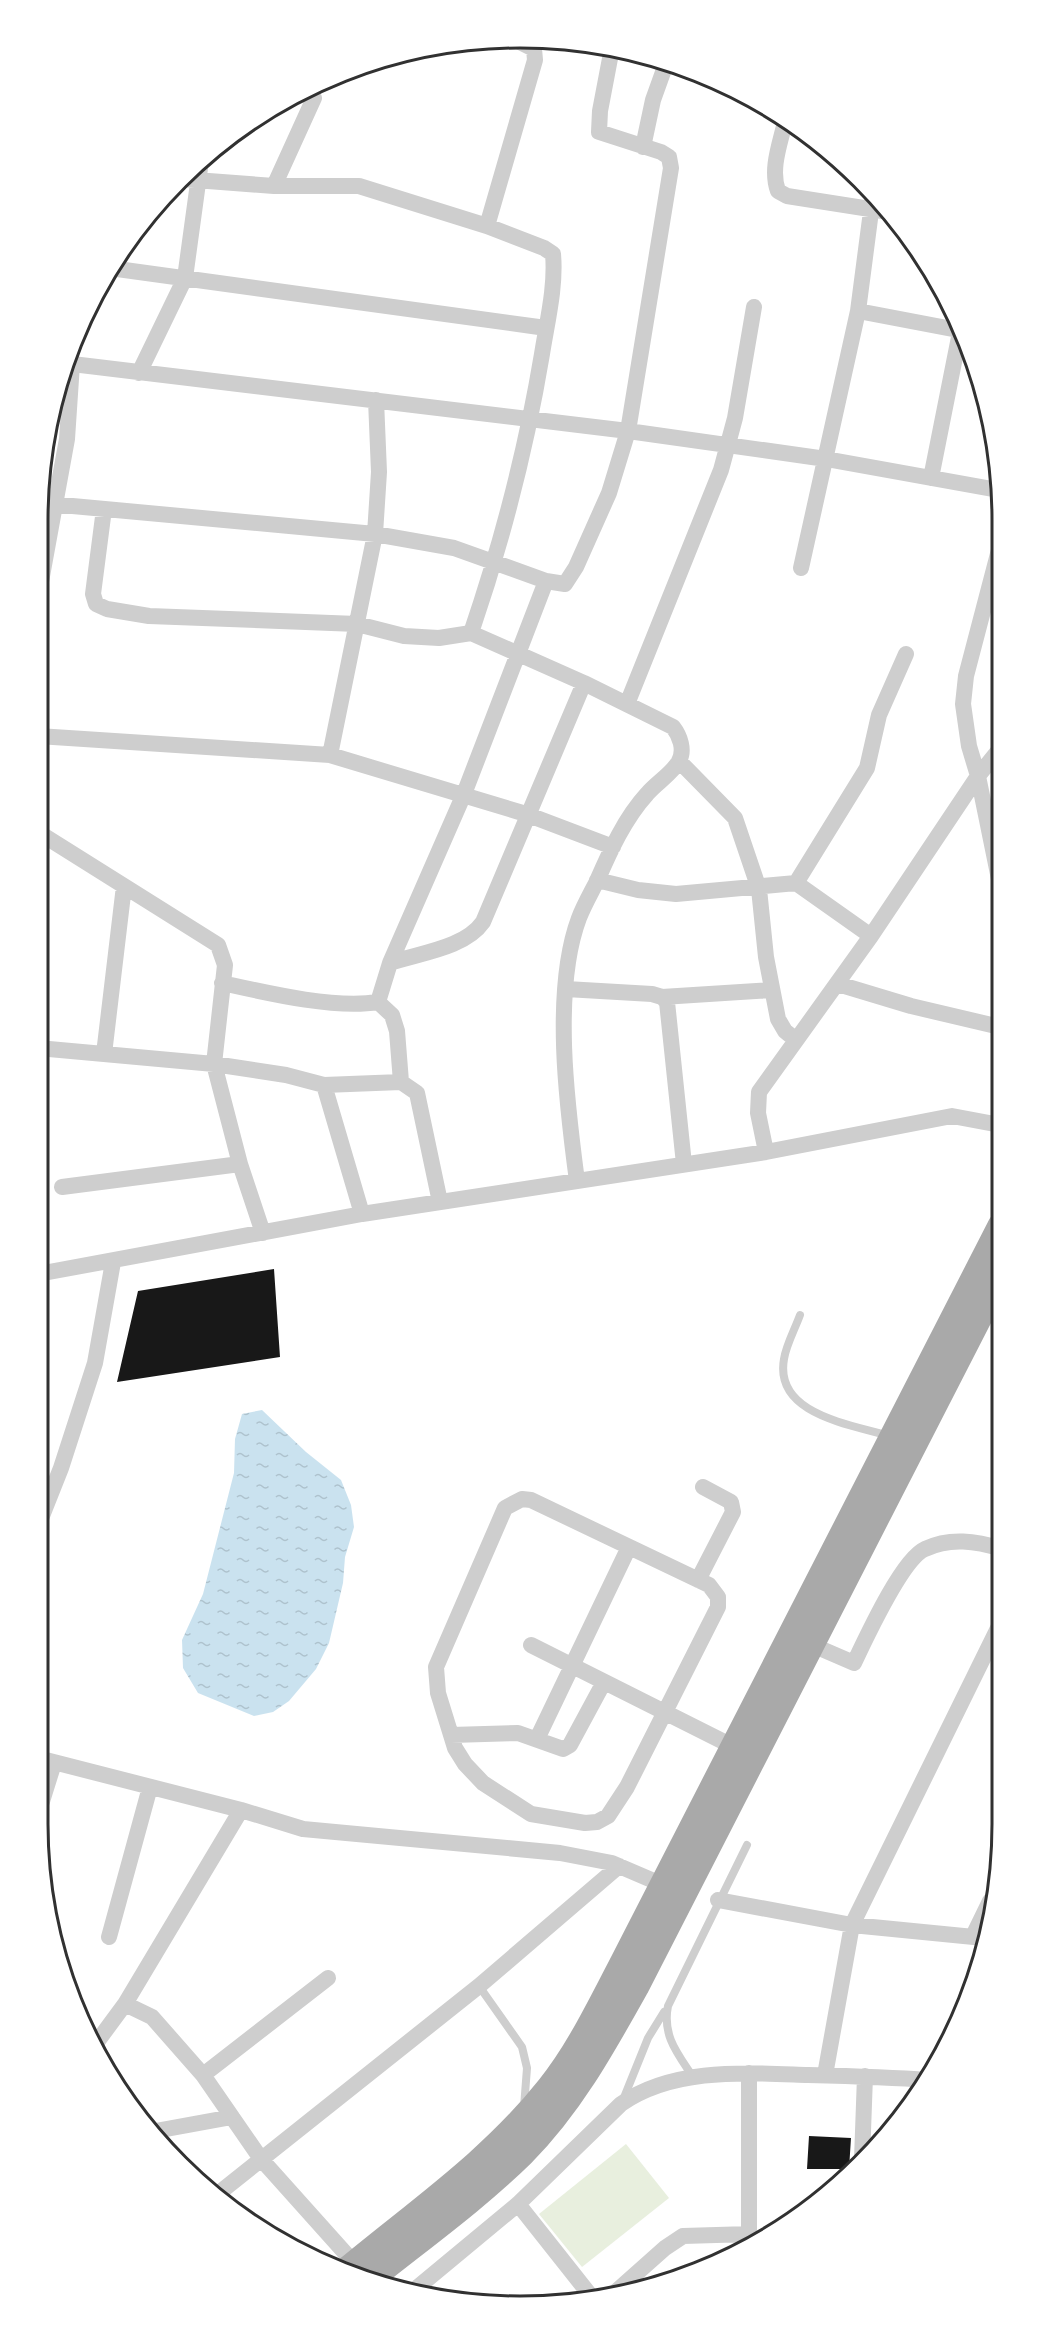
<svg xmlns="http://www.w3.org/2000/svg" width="1040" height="2344" font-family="'Public Sans',sans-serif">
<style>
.pitch{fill:#e8efde}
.water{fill:url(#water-ripples)}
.building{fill:#181818}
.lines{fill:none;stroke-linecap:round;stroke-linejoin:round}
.lane{stroke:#cecece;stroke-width:8}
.street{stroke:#cecece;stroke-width:16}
.primary{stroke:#a9a9a9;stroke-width:26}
.rim{fill:none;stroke:#313131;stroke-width:3}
</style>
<defs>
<pattern id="water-ripples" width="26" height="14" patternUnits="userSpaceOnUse" patternTransform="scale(1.5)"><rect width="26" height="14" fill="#cae2ef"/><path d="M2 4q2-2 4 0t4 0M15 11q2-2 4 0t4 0" fill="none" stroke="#aec2cd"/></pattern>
</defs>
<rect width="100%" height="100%" fill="#fff"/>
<path class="pitch" d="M 626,2144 L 669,2198 L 582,2267 L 539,2214 Z"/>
<path class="water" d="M 262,1410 L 306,1452 L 341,1480 L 351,1505 L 354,1527 L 345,1557 L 343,1583 L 329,1643 L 316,1669 L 289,1701 L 273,1712 L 254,1716 L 198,1693 L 183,1668 L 182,1640 L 203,1594 L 234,1473 L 235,1439 L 242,1414 Z"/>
<path class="building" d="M 274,1269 L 280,1357 L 117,1382 L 138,1291 Z
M 809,2136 L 851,2138 L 849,2169 L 807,2169 Z"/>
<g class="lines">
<path class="lane" d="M 800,1315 C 795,1329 786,1345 784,1359 C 774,1415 851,1424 889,1436
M 479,1986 L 522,2047 L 527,2068 L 524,2107
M 693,2077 C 678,2054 662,2036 668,2006 L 747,1845
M 623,2100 L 648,2038 L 664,2012"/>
<path class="street" d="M 785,122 C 780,144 770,169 778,191 L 787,196 L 889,212
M 643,147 L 653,100 L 667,61
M 182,179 L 274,186 L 359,186 L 487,226 L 544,248 L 553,254 C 556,287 547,322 542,354 C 526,450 502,542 471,633
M 274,186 L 314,98
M 487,226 L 535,60 L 534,49 L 514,39
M 110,268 L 546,328
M 858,311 L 963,331
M 64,363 L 628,431 L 826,459 L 998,490
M 139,373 L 185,278 L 201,161
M 931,478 L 961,327
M 40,503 L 375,534 L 454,548 L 546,581 L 565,584 L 576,567 L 609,493 L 628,431 L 671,168 L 669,157 L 661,152 L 599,132 L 600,111 L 612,48
M 104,509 L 93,594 L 96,604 L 107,609 L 149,616 L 357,624 L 404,636 L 439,638 L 471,633 L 584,683 L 673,727 C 680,736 685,750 679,761 C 673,773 656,783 647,794 C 625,818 610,851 597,881 C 591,893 584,905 579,918 C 552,990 567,1106 577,1181
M 999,550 L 966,676 L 963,704 L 969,746 L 978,776 L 1000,884
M 801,568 L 858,311 L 873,196
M 38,598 L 67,439 L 72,364
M 627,704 L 721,470 L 735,418 L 754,307
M 38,736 L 330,755 L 526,814 L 613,847
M 330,755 L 375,534 L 379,472 L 376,400
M 679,761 L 735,818 L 759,889 L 766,957 L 778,1019 L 785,1031 L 796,1040
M 38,832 L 218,945 L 225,965 L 214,1064 L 240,1164 L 263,1233
M 597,880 L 638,890 L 676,894 L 796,883 L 871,936
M 796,883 L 867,768 L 879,715 L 906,654
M 390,963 C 420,953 465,948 483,922 L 584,683
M 222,983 C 267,993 334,1009 378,1002 L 390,963 L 464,794 L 546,581
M 838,984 L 911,1006 L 1000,1027
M 566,989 L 652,994 L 662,997 L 667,1002 L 684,1164
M 662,997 L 771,990
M 378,1002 L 392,1015 L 397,1031 L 401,1082
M 38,1048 L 214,1064 L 286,1075 L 324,1085 L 401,1082 L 417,1093 L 440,1202
M 104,1054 L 124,886
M 324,1085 L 362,1214
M 766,1152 L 758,1113 L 759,1092 L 871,936 L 978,776 L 999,750
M 62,1187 L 240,1164
M 38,1274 L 362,1214 L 766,1152 L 952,1116 L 1000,1125
M 522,1499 L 531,1500 L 709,1585 L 718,1597 L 718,1607 L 627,1787 L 608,1816 L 597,1822 L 585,1823 L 531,1814 L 483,1783 L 465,1764 L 455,1748 L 438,1693 L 436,1667 L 505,1508 Z
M 38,1526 L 61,1468 L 95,1363 L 113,1262
M 698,1580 L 733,1512 L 731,1502 L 703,1487
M 810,1644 L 854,1663 C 866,1638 902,1559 925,1549 C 950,1537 976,1541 1002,1549
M 531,1645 L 742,1751
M 451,1735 L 518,1733 L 563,1749 L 570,1745 L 604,1682
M 537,1739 L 629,1547
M 38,1758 L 241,1810 L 303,1829 L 560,1853 L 612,1863 L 661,1884
M 38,1814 L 54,1763
M 718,1900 L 852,1925 L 984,1938
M 973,1936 L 990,1901
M 109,1937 L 150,1787
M 125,2004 L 241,1810
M 94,2046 L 125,2004 L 152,2017 L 203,2075 L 261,2159 L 355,2264
M 749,2073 L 749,2247
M 203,2075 L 328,1978
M 825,2075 L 852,1925 L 1002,1620
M 150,2132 L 232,2117
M 862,2159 L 865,2076
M 219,2193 L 479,1986 L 619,1866
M 518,2204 L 594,2300
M 412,2292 L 518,2204 L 621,2104 C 674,2067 747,2073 808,2075 C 848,2076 888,2077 928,2080
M 611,2296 L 665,2248 L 683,2236 L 750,2234"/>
<path class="primary" d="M 349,2268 C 419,2210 492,2160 549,2088 C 578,2052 599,2008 621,1966 L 1001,1225
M 373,2277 C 423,2237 476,2199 522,2154 C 570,2106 603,2046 636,1987 L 1001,1275"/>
</g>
<path d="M0 0H1040V2344H0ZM520 48H520A472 472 0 0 1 992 520V1824A472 472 0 0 1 520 2296H520A472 472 0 0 1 48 1824V520A472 472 0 0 1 520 48Z" fill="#fff" fill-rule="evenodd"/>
<path class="rim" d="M520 48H520A472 472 0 0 1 992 520V1824A472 472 0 0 1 520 2296H520A472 472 0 0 1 48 1824V520A472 472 0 0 1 520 48Z"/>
</svg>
